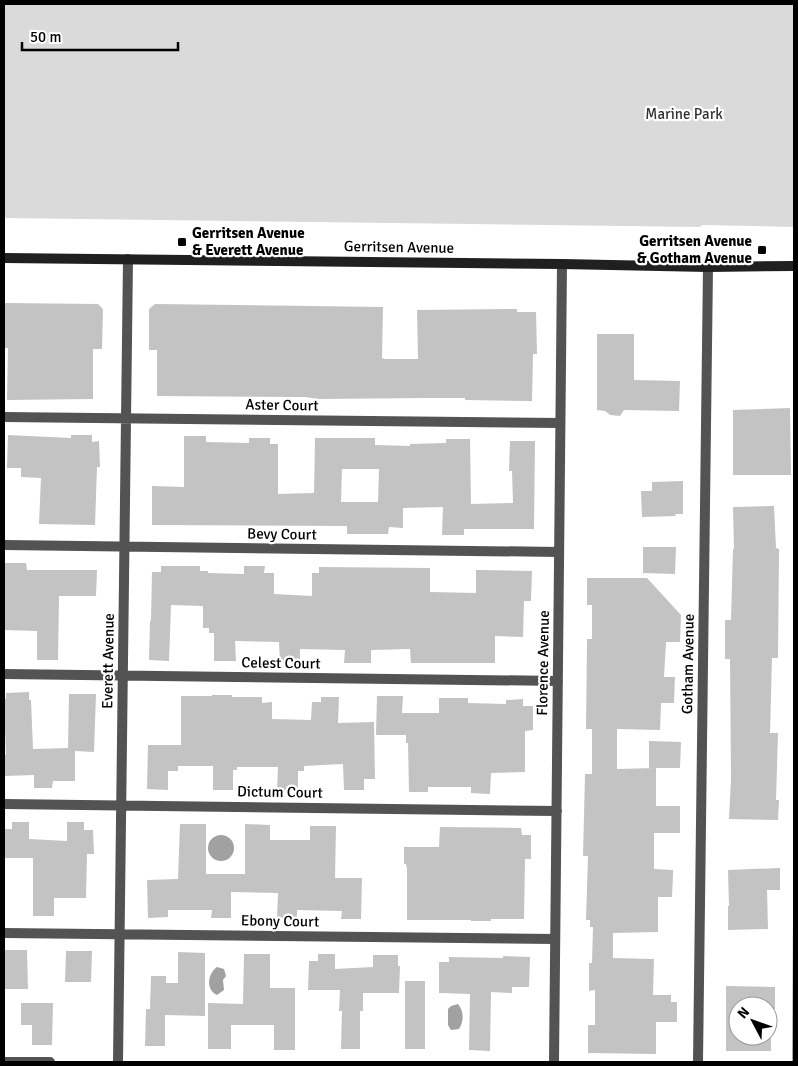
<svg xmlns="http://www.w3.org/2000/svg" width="798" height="1066" font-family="Signika,sans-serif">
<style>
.green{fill:#dadada}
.water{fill:#a1a1a1}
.building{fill:#c3c3c3;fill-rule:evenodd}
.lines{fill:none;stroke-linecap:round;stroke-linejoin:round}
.minor{stroke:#535353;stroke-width:10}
.secondary{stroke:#202020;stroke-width:10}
.poi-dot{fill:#000;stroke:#fff;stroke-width:2}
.labels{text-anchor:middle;stroke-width:4.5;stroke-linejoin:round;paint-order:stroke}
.park-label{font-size:15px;fill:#313131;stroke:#fff}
.poi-label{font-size:15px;font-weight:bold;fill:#000;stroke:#fff;text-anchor:start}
.street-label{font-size:15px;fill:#000;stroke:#fff}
</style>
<rect width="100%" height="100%" fill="#fff"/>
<path class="green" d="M 4,4 L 794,4 L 794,227 L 702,225 L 700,227 L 4,218 Z"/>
<path class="water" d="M 794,769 L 794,1062 L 792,1062 Z
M208 848a13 13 0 1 1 26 0a13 13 0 1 1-26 0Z
M 217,967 L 224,969 L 226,976 L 223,980 L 224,990 L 217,995 C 205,990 208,973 217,967 Z
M 458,1004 C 464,1011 464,1021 459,1029 L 451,1030 L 448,1025 L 448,1009 L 451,1006 Z"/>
<path class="building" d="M 4,303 L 98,304 L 103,309 L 102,349 L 93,349 L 93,399 L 7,400 L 8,348 L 4,348 Z
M 155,304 L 383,307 L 382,358 L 385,359 L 418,359 L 417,310 L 517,309 L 517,312 L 536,312 L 537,354 L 533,354 L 532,401 L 465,400 L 465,398 L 425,398 L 318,399 L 305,397 L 157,396 L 157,350 L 149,350 L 149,309 Z
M 597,334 L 634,334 L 634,380 L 680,381 L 679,411 L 624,410 L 620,416 L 610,415 L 605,411 L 597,410 Z
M 790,408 L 791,475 L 733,475 L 733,410 Z
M 8,435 L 71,438 L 71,435 L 92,435 L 92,442 L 99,441 L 100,467 L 97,467 L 95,525 L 39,524 L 41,478 L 21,477 L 21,468 L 7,468 Z
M 184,436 L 206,436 L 206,442 L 249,443 L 249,438 L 270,438 L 270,444 L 278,444 L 278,494 L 314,493 L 315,438 L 375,438 L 375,445 L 410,446 L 410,444 L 446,443 L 446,439 L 470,439 L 471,504 L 513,503 L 512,471 L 509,471 L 510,441 L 535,441 L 534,529 L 464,529 L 464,535 L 442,535 L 443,507 L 403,508 L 403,528 L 389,527 L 388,534 L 347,534 L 347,526 L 152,525 L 152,486 L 184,487 ZM 342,469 L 379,469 L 378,502 L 341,502 Z
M 683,481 L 683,514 L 675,514 L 676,516 L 642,517 L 641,491 L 652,491 L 652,482 Z
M 774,506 L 776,548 L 779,549 L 778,658 L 772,658 L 770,733 L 778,733 L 776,800 L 779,800 L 778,820 L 729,819 L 731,779 L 730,659 L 725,659 L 725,620 L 731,620 L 733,549 L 734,549 L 733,507 Z
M 643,547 L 676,547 L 675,574 L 643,573 Z
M 4,563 L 26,563 L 27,570 L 97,570 L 96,596 L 59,596 L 58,660 L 37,660 L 37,631 L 4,630 Z
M 161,566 L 200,566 L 200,571 L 208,571 L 208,573 L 244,574 L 244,566 L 265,566 L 264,573 L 274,573 L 274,594 L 312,596 L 312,573 L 319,573 L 319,567 L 430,568 L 430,592 L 476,593 L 476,570 L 532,571 L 531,601 L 524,601 L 523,637 L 495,636 L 495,663 L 411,663 L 410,649 L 371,650 L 371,663 L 344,663 L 345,650 L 300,649 L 300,662 L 280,663 L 279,642 L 235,641 L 236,661 L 214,661 L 214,633 L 209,633 L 209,628 L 203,628 L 203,606 L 171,605 L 169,661 L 149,660 L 150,621 L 151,621 L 152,572 L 161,572 Z
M 587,578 L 647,578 L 681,615 L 680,642 L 666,642 L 664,677 L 675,677 L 674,703 L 661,703 L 660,730 L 617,729 L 617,769 L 656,768 L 656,806 L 680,806 L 680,833 L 654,833 L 654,869 L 673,870 L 673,875 L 672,897 L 658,897 L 658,932 L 613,933 L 613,958 L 654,959 L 653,995 L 671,995 L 671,1002 L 677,1002 L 677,1022 L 656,1022 L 656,1054 L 588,1053 L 588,1025 L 595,1025 L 595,990 L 589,991 L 589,963 L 592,963 L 593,927 L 590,927 L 590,920 L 586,920 L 588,856 L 583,856 L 585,774 L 592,774 L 592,729 L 586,729 L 587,644 L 587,639 L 592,639 L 592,605 L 587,605 Z
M 29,692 L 29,700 L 31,700 L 33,749 L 68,748 L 69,694 L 96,694 L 94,752 L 75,751 L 75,781 L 53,781 L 52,788 L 34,788 L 34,775 L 5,776 L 4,755 L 6,755 L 4,699 L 6,699 L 6,693 Z
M 212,695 L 232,695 L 232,697 L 262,697 L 262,703 L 272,702 L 272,719 L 311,720 L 312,702 L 321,702 L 321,697 L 339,697 L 338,723 L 374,722 L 375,779 L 364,779 L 364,790 L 344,790 L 343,764 L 304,766 L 304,771 L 298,771 L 298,791 L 277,790 L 278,767 L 237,767 L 237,770 L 233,770 L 233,790 L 213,790 L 213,766 L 178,766 L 178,771 L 168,771 L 168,790 L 147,789 L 148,745 L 181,745 L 181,696 L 212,696 Z
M 377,696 L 403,696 L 402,713 L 439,713 L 439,698 L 468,698 L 468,703 L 506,704 L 506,700 L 523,699 L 523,706 L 533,706 L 533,730 L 525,731 L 525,772 L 491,773 L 490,794 L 471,793 L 471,787 L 428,787 L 428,792 L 409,792 L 408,743 L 406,743 L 406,735 L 376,735 Z
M 649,741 L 681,742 L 680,768 L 649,768 Z
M 12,822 L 29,822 L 29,839 L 67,841 L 67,822 L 84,822 L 84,830 L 93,830 L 94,854 L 87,854 L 86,898 L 54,898 L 54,916 L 33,916 L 33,858 L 4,858 L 4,829 L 12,829 Z
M 180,824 L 206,824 L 206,874 L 245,874 L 245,824 L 270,825 L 270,840 L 310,840 L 310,826 L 336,826 L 335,878 L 362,878 L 361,919 L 341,919 L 342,911 L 297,910 L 297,920 L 277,919 L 278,893 L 231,892 L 231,918 L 211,918 L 212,910 L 168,910 L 168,917 L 148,918 L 147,880 L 178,879 Z
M 440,827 L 521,828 L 522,835 L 531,835 L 531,859 L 525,859 L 524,919 L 491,919 L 491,921 L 471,921 L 471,920 L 407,920 L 407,869 L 406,864 L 404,864 L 404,847 L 439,847 Z
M 780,868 L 780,890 L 767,890 L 768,929 L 728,930 L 728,906 L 729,906 L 728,870 Z
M 4,950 L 27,950 L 28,989 L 4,989 Z
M 66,951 L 92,951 L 91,982 L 65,982 Z
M 178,952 L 205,953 L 205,1016 L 165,1015 L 165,1046 L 145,1046 L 146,1009 L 150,1009 L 151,976 L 166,976 L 166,983 L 178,983 Z
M 244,954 L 270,954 L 270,988 L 295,988 L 295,1050 L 274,1050 L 274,1025 L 231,1025 L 231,1049 L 208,1049 L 208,1003 L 243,1004 Z
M 318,954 L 335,954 L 335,969 L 373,967 L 373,955 L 398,955 L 398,966 L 400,966 L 399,993 L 363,993 L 363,1011 L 360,1011 L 360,1049 L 341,1049 L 342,1011 L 339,1011 L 340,990 L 308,990 L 309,961 L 318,961 Z
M 503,956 L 530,957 L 529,987 L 512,987 L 512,993 L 491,992 L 490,1051 L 469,1050 L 470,994 L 439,993 L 439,962 L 449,962 L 449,957 L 503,958 Z
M 405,981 L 425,981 L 425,1049 L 405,1049 Z
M 726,986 L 775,987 L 775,1009 L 771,1009 L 771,1051 L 726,1051 ZM 738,1006 L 768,1006 L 768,1036 L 738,1036 Z
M 21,1003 L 53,1003 L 52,1045 L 32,1045 L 32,1025 L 21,1025 Z"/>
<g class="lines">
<path class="minor" d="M 4,417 L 560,423
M 4,545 L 559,552
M 4,674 L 558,681
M 4,804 L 557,811
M 4,933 L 555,939
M 4,1062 L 50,1062
M 118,1062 L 128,259
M 554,1062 L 562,264
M 698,1062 L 708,267"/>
<path class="secondary" d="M 4,258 L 562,264 L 708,267 L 794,266"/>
</g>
<g class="poi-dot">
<rect x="177" y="237" width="10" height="10" rx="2.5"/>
<rect x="757" y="245" width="10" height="10" rx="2.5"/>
</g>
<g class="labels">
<g class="park-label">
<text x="684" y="119">Marine Park</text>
</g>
<g class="poi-label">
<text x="192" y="238">Gerritsen Avenue<tspan x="192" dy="17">&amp; Everett Avenue</tspan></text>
<text x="752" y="246" text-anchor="end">Gerritsen Avenue<tspan x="752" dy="17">&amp; Gotham Avenue</tspan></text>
</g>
<g class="street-label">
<text transform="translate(399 247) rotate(1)" y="5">Gerritsen Avenue</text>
<text transform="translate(282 405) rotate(1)" y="5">Aster Court</text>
<text transform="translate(282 534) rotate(1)" y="5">Bevy Court</text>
<text transform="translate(108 661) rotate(-89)" y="5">Everett Avenue</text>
<text transform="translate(281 663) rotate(1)" y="5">Celest Court</text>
<text transform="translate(543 663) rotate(-89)" y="5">Florence Avenue</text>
<text transform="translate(688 664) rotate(-89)" y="5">Gotham Avenue</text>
<text transform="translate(280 792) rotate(1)" y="5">Dictum Court</text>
<text transform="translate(280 921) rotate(1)" y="5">Ebony Court</text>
</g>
</g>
<rect width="798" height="1066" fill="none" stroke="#000000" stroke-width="10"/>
<g transform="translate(753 1021) rotate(311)"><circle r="24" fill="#ffffff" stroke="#999999"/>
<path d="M0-4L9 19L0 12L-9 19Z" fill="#000000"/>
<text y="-8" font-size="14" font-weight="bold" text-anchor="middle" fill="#000000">N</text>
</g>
<path d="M22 42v8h156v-8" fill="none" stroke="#000000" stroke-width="2.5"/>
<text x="30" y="42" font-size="15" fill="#000000" stroke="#ffffff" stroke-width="4" paint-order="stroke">50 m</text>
</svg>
